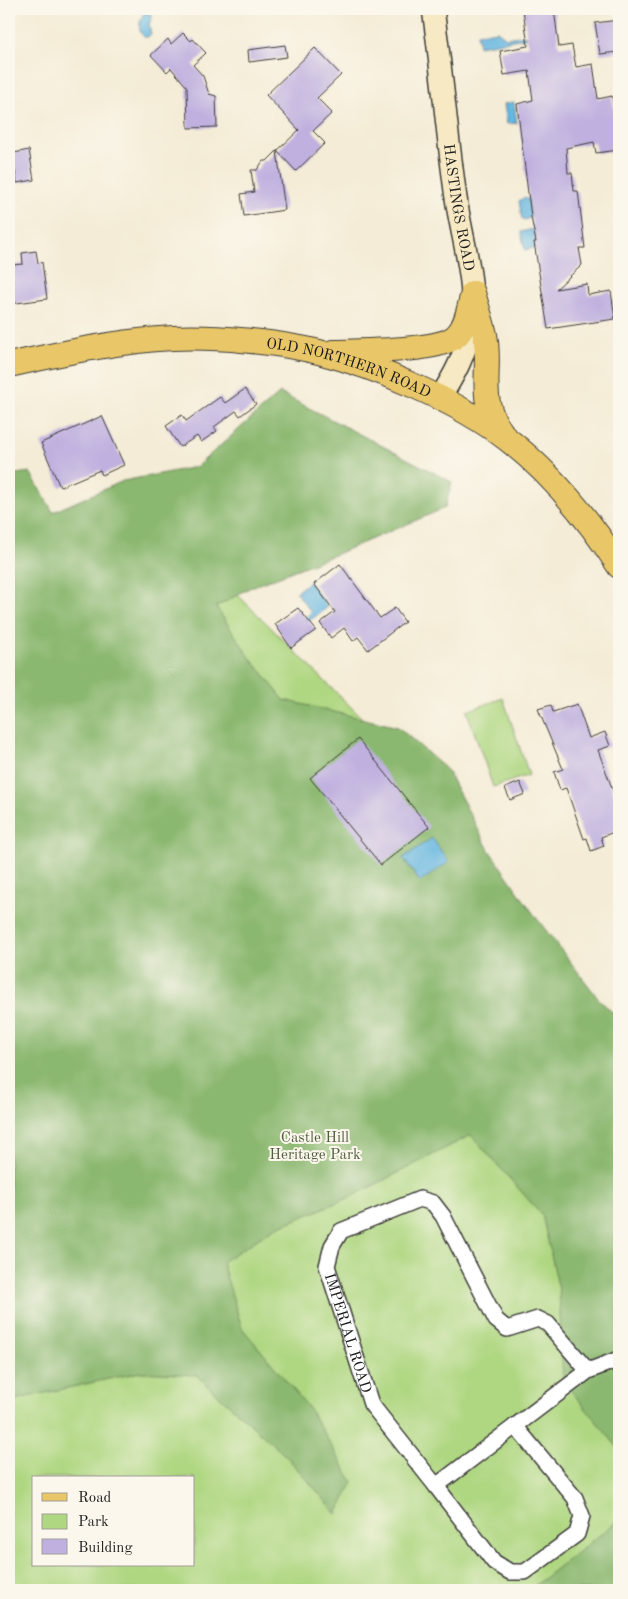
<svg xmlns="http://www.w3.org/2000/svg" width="628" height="1599" font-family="'Old Standard TT',serif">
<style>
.green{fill:#afd781;stroke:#667a4e;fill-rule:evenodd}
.forest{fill:#8bb86f;stroke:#546a46}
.water{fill:#65b6e0;stroke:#40697e}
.building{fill:#bfb0df}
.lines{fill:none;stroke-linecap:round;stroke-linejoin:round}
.street-casing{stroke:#3c3b38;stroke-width:18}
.secondary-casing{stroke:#3c3b38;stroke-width:24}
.primary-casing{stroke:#3c3b38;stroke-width:26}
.street{stroke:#fff;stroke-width:15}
.secondary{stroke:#f6e9c3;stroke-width:21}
.primary{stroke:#e9c769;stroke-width:24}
.labels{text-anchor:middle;stroke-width:4;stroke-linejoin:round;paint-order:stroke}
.street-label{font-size:15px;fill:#1c1c1c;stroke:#fbf7ec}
.park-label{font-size:15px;fill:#4f5d3f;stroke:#fbf7ec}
</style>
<rect width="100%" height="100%" fill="#fbf7ec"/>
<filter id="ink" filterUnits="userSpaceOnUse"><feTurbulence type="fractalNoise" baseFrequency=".02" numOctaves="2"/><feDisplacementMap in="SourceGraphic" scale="10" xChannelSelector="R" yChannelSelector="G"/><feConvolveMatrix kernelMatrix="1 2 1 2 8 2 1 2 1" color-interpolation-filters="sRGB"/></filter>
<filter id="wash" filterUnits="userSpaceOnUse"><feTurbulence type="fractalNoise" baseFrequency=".0096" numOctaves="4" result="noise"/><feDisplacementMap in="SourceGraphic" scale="20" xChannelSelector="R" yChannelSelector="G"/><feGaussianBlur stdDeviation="1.12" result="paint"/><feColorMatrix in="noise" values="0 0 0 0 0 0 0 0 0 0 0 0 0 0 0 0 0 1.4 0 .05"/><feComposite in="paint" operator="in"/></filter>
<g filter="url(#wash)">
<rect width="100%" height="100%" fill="#f4ecd6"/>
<path class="green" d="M 134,492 L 362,718 L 619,1037 L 619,1590 L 9,1590 L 9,559 ZM 34,1478 L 194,1478 L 194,1565 L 34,1565 Z
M 503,698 L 529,775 L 493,787 L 467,711 Z"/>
<path class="forest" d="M 280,393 L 452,482 L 445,508 L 339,553 L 251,587 L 216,607 L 249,656 L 284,700 L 398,727 L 446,769 L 489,850 L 535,916 L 598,998 L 619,1019 L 619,1449 L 563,1381 L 559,1290 L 542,1215 L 471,1135 L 353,1196 L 275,1228 L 222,1262 L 242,1328 L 308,1407 L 353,1482 L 337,1514 L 288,1458 L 196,1375 L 140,1372 L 18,1399 L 9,1411 L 9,475 L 30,472 L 53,512 L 123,481 L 196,467 Z
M 619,1520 L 619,1590 L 529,1590 Z"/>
<path class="water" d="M 144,13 L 150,13 L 152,18 L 149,24 L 151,34 L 148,37 L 144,37 C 137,31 139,20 144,13 Z
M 497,31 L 506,38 L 525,35 L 525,38 L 479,46 L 477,34 Z
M 514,102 L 517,123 L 507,124 L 504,104 Z
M 525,197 L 528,199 L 531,217 L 525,220 L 522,219 L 519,201 Z
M 533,229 L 537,247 L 525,250 L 521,232 Z
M 309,582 L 328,607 L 309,621 L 306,617 L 311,612 L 296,592 Z
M 432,838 L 449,862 L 420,882 L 403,858 Z"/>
<g id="blocks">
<path class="building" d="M 523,9 L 554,9 L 559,47 L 572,45 L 576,67 L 593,64 L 598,99 L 612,96 L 619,135 L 619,150 L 596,153 L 594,142 L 566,148 L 568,173 L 572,173 L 574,191 L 578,191 L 585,248 L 579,248 L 582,265 L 556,289 L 587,284 L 588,295 L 611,291 L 615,319 L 548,329 L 534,242 L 536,242 L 531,217 L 517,104 L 533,100 L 529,71 L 504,75 L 500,51 L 528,46 Z
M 619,20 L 619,52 L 600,54 L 595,23 Z
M 183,33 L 191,41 L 193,39 L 206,53 L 193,65 L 203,76 L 209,94 L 216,96 L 217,127 L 188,128 L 187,87 L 171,68 L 167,72 L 151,55 L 168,39 L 171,44 Z
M 285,45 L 287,57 L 249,62 L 248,50 Z
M 315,48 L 341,75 L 317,98 L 332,113 L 313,131 L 325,143 L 296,171 L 277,151 L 299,130 L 266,95 Z
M 29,150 L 34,180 L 17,183 L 15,171 L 9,172 L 9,154 Z
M 277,151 L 285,210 L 244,216 L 241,194 L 254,192 L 251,170 L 257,170 L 263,161 L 267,161 Z
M 36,251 L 38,263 L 42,262 L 47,299 L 9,304 L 9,284 L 13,283 L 11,265 L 23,264 L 22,253 Z
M 245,389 L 256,404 L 240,416 L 236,411 L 214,427 L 217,431 L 201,442 L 197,436 L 180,447 L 166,426 L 182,415 L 186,421 L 220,397 L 225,403 Z
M 102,416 L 124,465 L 102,475 L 100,470 L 60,487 L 41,443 Z
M 340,564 L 380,618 L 395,608 L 405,622 L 368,650 L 358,637 L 353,641 L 344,628 L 331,638 L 320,623 L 335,612 L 314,584 Z
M 298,608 L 316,630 L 291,648 L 275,624 Z
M 577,704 L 589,738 L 605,732 L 610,746 L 598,750 L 615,796 L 619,794 L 619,830 L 601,837 L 604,846 L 591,851 L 587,838 L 584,839 L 566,788 L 560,790 L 554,772 L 563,769 L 538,709 L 551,705 L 553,712 Z
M 358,739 L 429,827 L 381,865 L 310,778 Z
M 520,782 L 525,794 L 510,800 L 505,788 Z"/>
</g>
</g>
<g filter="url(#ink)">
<use href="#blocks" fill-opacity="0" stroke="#3c3b38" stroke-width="1"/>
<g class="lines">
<g class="street-casing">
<g id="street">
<path id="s1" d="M 588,1371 L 548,1324 L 538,1319 L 507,1329 L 496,1320 L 443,1216 L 433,1203 L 420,1199 L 341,1231 L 332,1246 L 327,1266 L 371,1404 L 436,1486 L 588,1371 L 619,1359"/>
<path d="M 436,1486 L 494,1562 L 510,1572 L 525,1572 L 577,1534 L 582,1516 L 575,1498 L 515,1426"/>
</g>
</g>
<g class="secondary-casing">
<g id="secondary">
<path id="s2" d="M 433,9 C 442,72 447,135 456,198 C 462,240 477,283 471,326 C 466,354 454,376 439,399"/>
</g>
</g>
<g class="primary-casing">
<g id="primary">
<path d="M 473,293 C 477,307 482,321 485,335 C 492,372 476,399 502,433"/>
<path d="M 333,352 C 359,351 439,352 456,336 C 467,326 469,307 473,293"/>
<path id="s3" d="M 9,365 C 63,353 117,341 173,338 C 216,336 277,342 319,352 C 378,367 459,402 507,439 C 552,474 588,518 619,566"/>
</g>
</g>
<use href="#street" class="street"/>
<use href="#secondary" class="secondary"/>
<use href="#primary" class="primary"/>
</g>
</g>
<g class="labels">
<g class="street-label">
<text dy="5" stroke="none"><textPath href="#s2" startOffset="200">HASTINGS ROAD</textPath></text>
<text dy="5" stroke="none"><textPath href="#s3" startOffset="346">OLD NORTHERN ROAD</textPath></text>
<text dy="5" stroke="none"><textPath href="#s1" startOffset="460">IMPERIAL ROAD</textPath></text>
</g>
<g class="park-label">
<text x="315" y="1142">Castle Hill<tspan x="315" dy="17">Heritage Park</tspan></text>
</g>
</g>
<rect width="628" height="1599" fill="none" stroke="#fbf7ec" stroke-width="30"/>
<rect x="32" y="1476" width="162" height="90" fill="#fbf7ec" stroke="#a29f99"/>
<rect x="42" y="1493" width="25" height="8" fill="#e9c769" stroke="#a29f99"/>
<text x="78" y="1502" font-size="15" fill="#1c1c1c">Road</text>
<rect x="42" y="1514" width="25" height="15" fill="#afd781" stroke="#a29f99"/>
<text x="78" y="1526" font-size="15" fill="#1c1c1c">Park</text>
<rect x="42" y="1539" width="25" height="15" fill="#bfb0df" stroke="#a29f99"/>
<text x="78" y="1552" font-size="15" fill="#1c1c1c">Building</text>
</svg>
